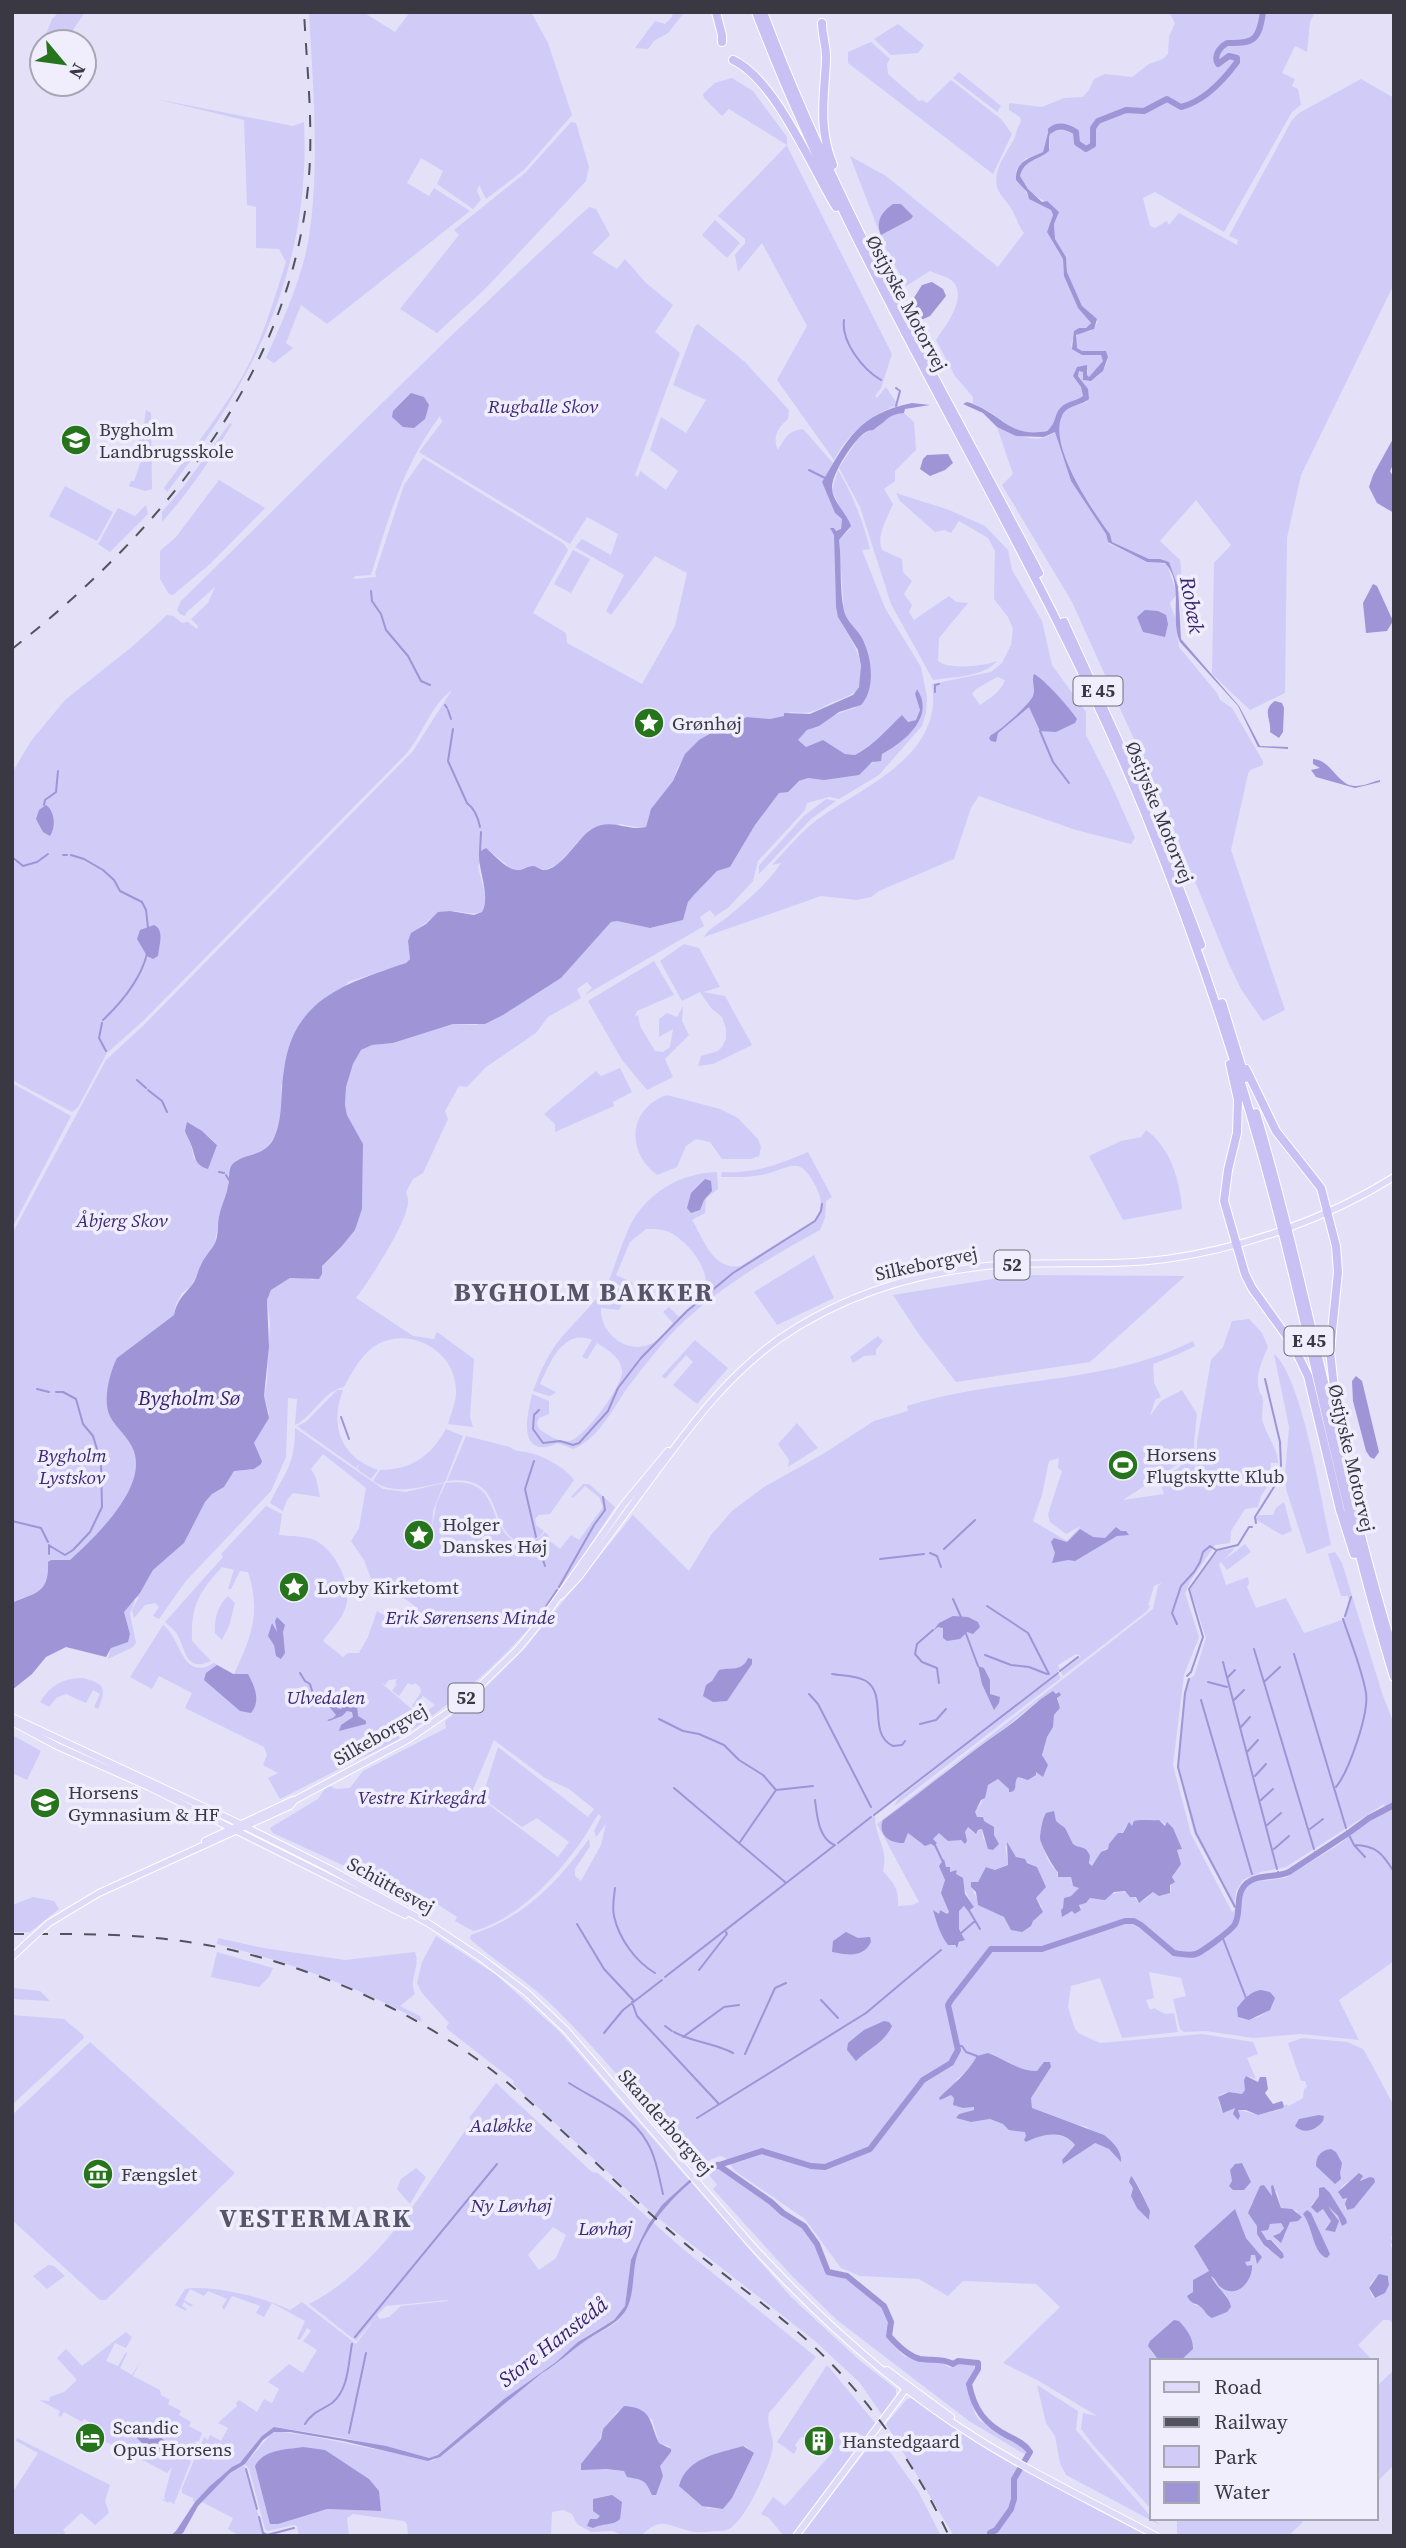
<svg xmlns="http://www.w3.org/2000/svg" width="1406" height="2548" font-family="'Source Serif 4',serif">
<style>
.green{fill:#d1cbf8;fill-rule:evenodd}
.water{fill:#9f94d6}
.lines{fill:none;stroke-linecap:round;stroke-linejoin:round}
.stream{stroke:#9f94d6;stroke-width:2}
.river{stroke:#9f94d6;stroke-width:6}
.major-casing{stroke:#fff;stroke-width:8}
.highway-casing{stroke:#fff;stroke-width:10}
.major{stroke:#dfdaf8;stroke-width:6}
.highway{stroke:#c9c1f4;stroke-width:8}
.rail{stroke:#53525e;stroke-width:2;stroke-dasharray:12 12;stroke-linecap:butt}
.major-bridge-casing{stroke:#fff;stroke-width:8;stroke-linecap:butt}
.major-bridge{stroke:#dfdaf8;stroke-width:6}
.labels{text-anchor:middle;stroke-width:7;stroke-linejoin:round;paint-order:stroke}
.shield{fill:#f0eefd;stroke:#716f7b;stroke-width:2}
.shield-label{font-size:18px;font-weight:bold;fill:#3a3943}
.street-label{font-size:19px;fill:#3a3943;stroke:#f0eefd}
.park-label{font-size:19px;font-style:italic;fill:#3d2775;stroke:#f0eefd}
.poi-label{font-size:19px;fill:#3a3943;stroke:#f0eefd;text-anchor:start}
.water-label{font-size:21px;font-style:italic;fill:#38216f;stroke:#f0eefd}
.district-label{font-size:26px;font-weight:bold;letter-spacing:2px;fill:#575469;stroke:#f0eefd}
</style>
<rect width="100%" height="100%" fill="#e3e0f8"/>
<path class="green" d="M 59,12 L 85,12 L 65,42 L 43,42 L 52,19 Z
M 309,12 L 363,12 L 395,32 L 410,12 L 531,12 L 548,43 L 572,115 L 524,170 L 486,199 L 479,185 L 477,191 L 481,200 L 473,209 L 437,184 L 443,171 L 421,158 L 407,183 L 429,196 L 434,188 L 470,211 L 327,324 L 301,305 L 286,343 L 293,348 L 274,363 L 266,358 C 283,320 302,279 309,237 C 320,163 313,87 309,12 Z
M 673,12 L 683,14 L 668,33 L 654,41 L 648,49 L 635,48 L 655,21 L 665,24 L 672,17 Z
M 1169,12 L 1315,12 L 1310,22 L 1307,52 L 1295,46 L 1282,73 L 1295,79 L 1292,86 L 1298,89 L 1301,105 L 1292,112 L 1224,232 L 1155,192 L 1143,198 L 1150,226 L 1155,228 L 1167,221 L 1169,225 L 1179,213 L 1237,245 L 1238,240 L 1229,236 L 1292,120 L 1299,113 L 1361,79 L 1394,98 L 1394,284 L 1301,475 L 1287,538 L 1285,693 L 1250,710 L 1212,674 L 1214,563 L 1231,545 L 1196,500 L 1160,541 L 1180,560 L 1183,586 L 1179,591 L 1169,562 L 1149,559 L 1112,542 L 1110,534 C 1093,511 1044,440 1063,413 C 1068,405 1079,405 1087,402 L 1085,385 L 1078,375 L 1080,370 L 1083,372 L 1085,381 C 1097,381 1107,369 1108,357 L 1106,351 L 1082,351 L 1077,348 L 1075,340 L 1078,333 L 1091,331 L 1098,322 L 1082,306 L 1067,272 L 1066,257 L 1055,239 L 1054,224 L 1059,212 C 1043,197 1033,200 1020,176 C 1024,162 1038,156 1050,148 L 1049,137 L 1054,125 L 1050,127 L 1043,152 L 1025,159 L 1016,170 L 1029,199 L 1051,210 L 1053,215 L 1047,232 L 1063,259 L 1064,276 L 1078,308 L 1091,323 L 1086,328 L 1081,328 L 1072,341 L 1071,346 L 1082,355 L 1101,355 L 1104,359 L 1101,364 L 1089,377 L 1087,375 L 1088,370 L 1077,367 L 1073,376 L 1081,387 L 1083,396 C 1074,403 1065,409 1058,418 C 1054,422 1052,427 1047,430 C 1019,445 997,410 973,404 L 973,397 L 955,376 L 936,340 C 945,326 970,296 951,280 C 946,276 936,274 930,271 L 906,286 L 885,247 L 850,156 L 886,176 L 998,267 L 1024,233 C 1018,226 1017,218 1012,210 C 1008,202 1000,196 997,187 C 993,171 1005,155 1013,141 C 1017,134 1016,129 1021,122 L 1020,117 L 1009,110 L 1009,103 L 1042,107 L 1064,98 L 1083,97 L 1089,90 L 1094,79 L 1105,74 L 1132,77 L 1149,64 L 1163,59 L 1168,54 L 1169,37 L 1175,23 Z
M 898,24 L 924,45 L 918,53 L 891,55 L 874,39 Z
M 871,42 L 890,59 L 887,64 L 888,74 L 919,101 L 922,100 L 927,103 L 951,80 L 1001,119 L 1012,134 L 993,174 L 848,63 L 848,52 Z
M 959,72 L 1001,106 L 997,112 L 953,78 Z
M 732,78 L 753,91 L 787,137 L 787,146 L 892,354 L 881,388 L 875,396 L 877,398 L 886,387 L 898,405 C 871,414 847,434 834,460 L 777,380 L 807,326 L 762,243 L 738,272 L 735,255 L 745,243 L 745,239 L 718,216 L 787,145 L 729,109 L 722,116 L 704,98 L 703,94 L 715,83 Z
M 156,99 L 293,126 L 304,122 C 311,267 255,380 167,492 L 164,488 C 189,453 217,420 239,382 C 261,346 273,302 286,262 L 279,249 L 256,248 L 256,207 L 247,205 L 244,120 Z
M 571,122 L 576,123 L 589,167 L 586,181 L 486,288 L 437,333 L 400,309 L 459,235 L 454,230 L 525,173 Z
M 589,207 L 596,209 L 610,235 L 592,253 L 617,269 L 625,259 L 646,283 L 673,305 L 655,332 L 680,353 L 635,475 L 638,477 L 640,471 L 666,490 L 678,471 L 650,450 L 661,417 L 686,433 L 706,400 L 673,385 L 695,326 L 698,324 L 745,362 L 789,410 L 788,419 C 778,428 772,436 778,450 C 785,438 788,431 803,429 L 833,463 L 822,482 L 835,513 L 842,519 L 841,529 L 836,531 L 834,528 L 831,530 L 834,535 L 836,607 C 841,631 861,645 861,672 C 861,689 856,693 841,699 C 815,708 820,715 790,712 L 785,716 L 770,719 L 747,717 L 720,728 L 678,767 L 673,781 L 649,815 L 646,827 L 641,828 L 620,824 L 577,842 L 560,863 L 545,870 L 531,866 L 520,871 L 511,868 L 486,848 L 478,867 L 486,898 L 482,912 C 470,916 461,910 449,911 C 434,913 423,926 411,934 L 408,941 L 410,959 L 406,963 L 348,982 L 281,1086 L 283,1108 L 274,1138 L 266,1149 L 254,1156 L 237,1160 L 229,1168 L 228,1186 L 219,1217 L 215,1243 L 191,1286 L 182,1293 L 176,1304 L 174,1315 L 117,1358 L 113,1419 C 123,1431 136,1446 137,1462 C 139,1496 92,1539 70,1560 L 51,1560 L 48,1562 C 48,1594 37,1591 12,1603 L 12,1234 L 106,1060 L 144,1025 L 413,751 L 452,690 C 431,705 423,734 406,754 L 143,1021 L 107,1053 L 78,1107 L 72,1112 L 12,1080 L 12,773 L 31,741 L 65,700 L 133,646 L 167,615 L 173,616 L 182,623 L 188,622 L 197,629 L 198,626 L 191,619 L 208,603 L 215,587 L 187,612 L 185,616 L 180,614 L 177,610 L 181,601 C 316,469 449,334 589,207 ZM 440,416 L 442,422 L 419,452 L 570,544 L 587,517 L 618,534 L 611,555 L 582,539 L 575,547 L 624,575 L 606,611 L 611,615 L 655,556 L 687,573 L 675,626 L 642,684 L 567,643 L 566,633 L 533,613 L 568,550 L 564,544 L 423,458 L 404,485 L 375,573 L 376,577 L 354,579 L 355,576 L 371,575 C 389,517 403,465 440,416 ZM 202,1131 L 217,1144 L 194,1160 L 191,1144 L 186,1135 Z
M 715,220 L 740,243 L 727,258 L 702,235 Z
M 146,410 L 151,413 L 152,489 L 145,491 L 129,486 L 131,481 L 134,481 L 146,447 L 138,444 L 139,439 L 142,439 L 147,426 L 144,425 Z
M 904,413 L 914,422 L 916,450 L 895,471 L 895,481 L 884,489 L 893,504 C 887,519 876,535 882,550 L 902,559 L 903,572 L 912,581 L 904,594 L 912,605 L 909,612 L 914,620 L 949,596 L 956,602 L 968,603 L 939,638 L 938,661 C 949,670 984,666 997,661 C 984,677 952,677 933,680 L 891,604 L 860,507 L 839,468 L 857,440 L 868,431 L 877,428 L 890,415 Z
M 230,423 L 232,424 C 211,459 189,492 162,522 L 162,512 L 184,486 Z
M 997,427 C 1017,433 1035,447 1055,432 L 1071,481 L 1106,534 L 1108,543 L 1147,562 L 1167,564 L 1177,594 L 1170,603 L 1175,618 L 1179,647 L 1217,693 L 1220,700 L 1232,708 L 1263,761 L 1263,765 L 1250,770 L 1248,774 L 1231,850 L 1285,1010 L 1263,1021 L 1241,989 L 1229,964 L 1161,799 L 1072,602 L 1002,485 L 1013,474 Z
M 838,470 C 853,495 863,521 870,549 L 862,550 L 885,608 L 921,667 L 927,697 L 926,713 L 922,726 L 879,775 L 839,799 L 829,797 L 807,803 L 805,810 L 758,861 L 753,881 L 729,907 L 708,921 L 715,916 L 710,910 L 700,917 L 704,926 L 585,995 L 592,988 L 587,982 L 577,989 L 581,998 L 548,1017 L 536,1033 L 486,1067 L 467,1087 L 459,1086 L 445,1111 L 448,1119 L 423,1173 L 413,1179 L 406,1192 C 407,1196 409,1199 408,1203 C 406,1224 370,1280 356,1298 L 413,1336 L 434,1339 L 437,1332 L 474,1359 L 470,1417 L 473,1427 L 448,1424 C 451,1413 456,1403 456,1392 C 457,1352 412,1326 378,1344 C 362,1353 352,1372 344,1387 C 323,1391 314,1416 295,1425 L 297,1399 L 288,1398 L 286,1457 L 271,1491 L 185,1582 L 159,1619 L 153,1616 L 159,1607 L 155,1603 L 145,1605 L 134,1618 L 132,1610 L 139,1597 L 134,1598 L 140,1593 L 153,1570 L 184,1543 L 205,1502 L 212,1494 L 224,1487 L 234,1471 L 254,1469 L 262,1460 L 254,1443 L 266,1423 L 269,1413 L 264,1396 L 267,1383 L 270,1323 L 267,1300 L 271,1290 L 290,1278 L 302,1277 L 313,1280 L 326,1260 L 342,1246 L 355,1230 L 362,1209 L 363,1144 L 347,1115 L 345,1105 L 346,1087 L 353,1064 L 361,1050 L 372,1045 L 393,1043 L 453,1024 L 476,1025 L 502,1015 L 561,978 L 611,922 L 617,921 L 650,928 L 683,920 L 688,902 L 693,896 L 717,871 L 730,867 L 755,825 L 779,793 C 792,791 796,780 808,778 C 813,778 819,780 825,779 C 849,776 854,776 875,761 L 880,761 L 882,754 C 904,743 935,716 917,689 L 915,694 L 920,710 L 916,720 L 908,722 L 901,716 C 885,730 874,745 855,755 L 845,754 L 823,740 L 806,747 L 798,742 L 798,738 C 812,725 836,713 855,708 L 870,686 L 865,644 L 844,613 L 839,540 L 850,529 L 832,490 Z
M 219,480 L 265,508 L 210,564 L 173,595 L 169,594 L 160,579 L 160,551 L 176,537 Z
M 65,486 L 113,512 L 97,541 L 49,516 Z
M 896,493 L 949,510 L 985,526 L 1008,550 L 1012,570 L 1042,621 L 1052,665 L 1086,712 L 1086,735 L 1111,784 L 1135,838 L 1131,844 L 1076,830 L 979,796 L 971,808 L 954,859 L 879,891 L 871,897 L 857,900 L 821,896 L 704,937 C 709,928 717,925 725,919 C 745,902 767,885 781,863 L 772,865 C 787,849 801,832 818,819 C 864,786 944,756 932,684 L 991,672 L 1002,663 L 1011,645 L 1013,629 L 1008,617 L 994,599 L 995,551 L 988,538 L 959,521 L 951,533 L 944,530 L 935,532 L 900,501 ZM 997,677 L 1005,680 C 1001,692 990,698 980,705 L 972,694 L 976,689 Z
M 146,505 L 148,514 L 110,552 L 98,544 L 118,508 L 135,516 Z
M 573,550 L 590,559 L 571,593 L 554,584 Z
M 826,799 L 836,801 L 811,819 L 759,874 L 759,866 L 763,861 L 804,816 Z
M 684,944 L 699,948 L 720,987 L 703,992 L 725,996 L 752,1045 L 713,1064 L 698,1066 L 701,1056 L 718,1051 L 722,1047 L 726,1039 L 726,1029 L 722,1017 L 711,1008 L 700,992 L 682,1001 L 660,961 Z
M 654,961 L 674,995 L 637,1011 L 635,1017 L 638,1015 L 640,1026 L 655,1051 L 663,1052 L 670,1047 L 673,1029 L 659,1037 L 659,1019 L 667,1013 L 677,1017 L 683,1006 L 682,1021 L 689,1035 L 665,1059 L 673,1077 L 647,1090 L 622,1060 L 588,1001 Z
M 620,1068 L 632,1092 L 613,1102 L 614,1106 L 555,1132 L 555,1124 L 544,1114 L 596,1071 L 601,1076 Z
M 12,1083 L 71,1116 L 12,1228 Z
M 667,1095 L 720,1109 L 738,1118 L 758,1139 L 761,1147 L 759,1156 L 751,1159 L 722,1159 L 710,1142 L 696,1139 L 686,1146 L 677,1167 L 657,1175 C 625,1151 629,1108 667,1095 Z
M 1146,1130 C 1170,1147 1180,1180 1182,1209 L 1123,1220 L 1089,1156 L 1121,1141 L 1141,1137 Z
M 808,1152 L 832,1197 L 826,1201 L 825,1218 L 820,1230 C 769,1258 718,1288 676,1329 C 659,1347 643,1367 628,1387 C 613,1408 599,1439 573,1449 L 557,1443 C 552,1446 546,1448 540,1447 C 519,1443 529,1409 532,1394 L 549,1401 L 549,1414 L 539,1418 L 537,1423 L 539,1429 C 548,1435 557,1442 569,1441 C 583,1440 625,1383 622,1370 C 620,1356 607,1350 597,1343 L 587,1359 L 582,1357 L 592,1340 C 563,1328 550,1363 540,1384 L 556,1392 L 554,1394 L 549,1396 L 533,1391 C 540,1372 548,1354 561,1338 C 577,1319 594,1305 607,1283 L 623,1290 L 627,1295 L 619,1310 L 601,1308 C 599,1336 633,1359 657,1340 C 663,1336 668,1329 673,1323 L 663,1312 L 669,1307 L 679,1317 C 687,1309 701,1299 705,1288 C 710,1269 689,1244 673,1234 C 665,1229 655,1229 646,1229 L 630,1242 L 616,1275 L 633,1283 L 630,1288 L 625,1288 L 609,1280 C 616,1263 621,1245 629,1228 C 645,1194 679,1173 717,1172 L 718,1189 L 706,1198 L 705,1213 L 692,1220 C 704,1240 713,1271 741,1266 L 816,1219 C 823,1207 822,1199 816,1187 C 800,1155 792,1167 766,1174 C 752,1178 735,1177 721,1177 L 722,1172 C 754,1174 778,1165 808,1152 Z
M 814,1255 L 834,1298 L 777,1325 L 754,1292 Z
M 1017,1275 L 1185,1276 L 1090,1362 L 956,1382 L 918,1333 L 893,1295 Z
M 1249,1319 L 1262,1333 L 1268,1347 C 1262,1361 1255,1375 1259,1390 C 1262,1400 1262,1390 1263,1401 C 1263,1407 1261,1417 1263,1423 C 1268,1438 1277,1447 1278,1463 L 1271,1463 L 1270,1474 L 1275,1475 L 1261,1496 L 1258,1507 L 1245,1509 L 1231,1531 L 1230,1543 L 1215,1545 L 1191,1580 L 1185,1593 L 1199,1637 L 1184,1675 L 1173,1765 L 1191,1834 L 1232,1912 L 1237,1908 L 1239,1890 L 1250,1879 L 1253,1882 L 1285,1878 L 1338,1845 L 1385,1809 L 1384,1804 L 1286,1867 L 1261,1872 L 1243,1880 L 1236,1891 L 1234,1907 L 1194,1833 L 1177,1766 L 1184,1694 L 1188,1679 L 1194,1676 L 1206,1638 L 1190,1589 L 1218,1551 L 1235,1548 L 1224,1560 L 1245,1544 L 1251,1552 L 1227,1570 L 1221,1562 L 1219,1564 L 1226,1585 L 1248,1577 L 1249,1584 L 1247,1587 L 1256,1608 L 1286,1598 L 1304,1633 L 1342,1620 L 1350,1604 L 1348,1596 L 1341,1596 L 1328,1554 L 1335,1552 L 1342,1563 L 1382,1693 L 1394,1724 L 1394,1961 L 1339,2000 L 1359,2040 L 1301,2034 L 1253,2038 L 1206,2031 L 1184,2032 L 1180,2029 L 1173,1999 L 1186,1996 L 1181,1978 L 1149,1972 L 1154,1998 L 1146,2000 L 1150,2010 L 1154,2008 L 1165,2014 L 1174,2013 L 1178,2032 L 1122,2038 L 1100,1978 L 1071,1986 L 1068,2007 L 1075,2029 L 1080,2034 L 1100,2043 L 1202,2034 L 1253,2042 L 1258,2054 L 1247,2058 L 1256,2079 L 1247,2076 L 1245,2090 L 1242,2094 L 1229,2092 L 1221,2094 L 1218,2101 L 1222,2111 L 1226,2112 L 1231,2108 L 1259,2115 C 1269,2110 1279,2114 1286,2104 L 1289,2106 L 1303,2098 L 1304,2089 L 1307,2087 L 1305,2081 L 1301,2081 L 1288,2043 L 1303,2038 L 1347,2042 L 1363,2049 L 1371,2063 L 1394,2106 L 1394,2232 L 1391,2238 L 1394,2245 L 1390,2243 L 1394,2254 L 1394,2324 L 1389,2320 L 1383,2320 L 1358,2345 L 1373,2361 L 1180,2361 L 1184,2356 L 1151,2351 L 1159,2361 L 1152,2361 L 1152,2510 L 1093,2445 L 1081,2429 L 1083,2413 L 1097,2416 L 1039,2381 L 1003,2363 L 1060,2307 L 1036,2284 L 963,2281 L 948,2296 L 919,2279 L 860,2276 L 841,2268 L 805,2219 L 735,2171 L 724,2157 L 720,2156 L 702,2163 L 695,2158 C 645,2110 603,2055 553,2006 C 528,1981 497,1963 470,1939 L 471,1935 C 526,1916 555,1885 589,1839 L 590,1846 L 575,1869 L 575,1876 L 581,1881 L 601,1845 L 606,1824 L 596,1837 L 594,1831 L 601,1817 L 599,1814 C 591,1824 586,1836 578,1846 C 553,1880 516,1920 473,1931 L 455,1921 L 457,1917 L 431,1900 L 421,1912 L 360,1873 L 273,1833 L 270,1828 L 318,1799 L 324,1790 L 330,1786 L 336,1789 L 350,1788 L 363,1771 L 446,1728 L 445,1721 L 486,1687 L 526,1647 L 633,1515 L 689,1571 L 711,1535 L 732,1511 L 764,1487 L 823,1454 L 874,1421 L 908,1411 L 907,1406 C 1000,1376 1104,1386 1193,1341 L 1195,1346 C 1180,1354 1168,1358 1153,1364 L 1154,1383 L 1161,1397 L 1155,1400 L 1150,1416 L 1161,1401 L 1182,1390 L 1197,1414 L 1194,1442 L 1195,1468 L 1197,1465 L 1197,1442 L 1211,1360 L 1223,1347 L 1232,1321 ZM 1059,1458 L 1058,1468 L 1062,1471 L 1048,1514 L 1050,1522 L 1066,1534 L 1081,1526 L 1067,1541 L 1033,1521 L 1042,1495 L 1049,1461 ZM 1181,1462 L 1180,1467 L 1159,1480 L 1164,1494 L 1123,1500 ZM 1162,1583 L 1158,1586 L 1153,1609 L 877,1824 L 919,1902 L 912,1905 L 898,1906 C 899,1889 894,1883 883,1871 C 889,1848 874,1837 875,1814 L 1060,1670 L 1058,1665 L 1076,1654 L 1081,1656 L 1061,1672 L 1063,1676 L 1147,1611 L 1151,1605 L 1148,1606 L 1154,1586 ZM 1057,1695 L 1060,1708 L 1054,1715 L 1042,1751 L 1045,1773 L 1036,1772 L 1033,1777 L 1023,1779 L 1018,1777 L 1016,1778 L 1016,1785 L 1009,1789 L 998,1779 L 988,1785 L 981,1804 L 974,1812 L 977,1818 L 982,1816 L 984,1821 L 994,1827 L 994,1835 L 999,1844 L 993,1850 L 983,1838 L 982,1829 L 974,1833 L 968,1827 L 965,1832 L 966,1842 L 939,1833 L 933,1839 L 937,1843 L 934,1845 L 922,1844 L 908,1833 L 904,1843 L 898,1843 L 888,1838 L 883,1820 L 914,1799 L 951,1767 L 1006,1727 L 1037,1701 ZM 494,1740 L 545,1778 L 569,1789 L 594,1809 L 588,1817 L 498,1747 L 482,1798 L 522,1827 L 537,1818 L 569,1842 L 558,1857 L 472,1792 ZM 1046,1816 L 1061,1824 L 1073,1844 L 1082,1848 L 1092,1866 L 1105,1849 L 1108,1849 L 1118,1833 L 1121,1835 L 1126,1826 L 1134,1825 L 1134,1821 L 1161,1821 L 1173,1831 L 1181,1850 L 1177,1850 C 1181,1872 1169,1874 1171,1891 L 1163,1894 L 1153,1892 L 1145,1900 L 1138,1902 C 1126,1881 1105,1901 1090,1898 L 1086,1903 L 1080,1904 L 1081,1910 L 1076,1914 L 1073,1910 L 1065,1915 L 1064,1898 L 1071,1896 L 1079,1888 L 1072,1885 L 1071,1877 L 1057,1876 L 1058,1872 C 1043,1862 1038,1829 1046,1816 ZM 1005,1845 L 1016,1857 L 1037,1867 L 1046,1887 L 1036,1898 L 1042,1907 L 1039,1915 L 1022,1932 L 1015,1930 L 1004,1917 L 981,1906 L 971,1887 L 971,1882 L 978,1882 L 987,1867 L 995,1870 L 1008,1865 ZM 942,1860 L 946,1867 L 950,1867 L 950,1872 L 956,1870 L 955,1874 C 965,1885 966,1894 973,1906 L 969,1910 L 964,1906 L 959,1911 L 959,1929 L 964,1937 L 957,1947 C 939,1938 940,1932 935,1915 L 939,1914 L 940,1910 L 947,1914 L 949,1912 L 941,1893 L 945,1885 ZM 1249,1995 L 1273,2004 C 1266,2016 1251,2023 1238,2017 L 1244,2000 ZM 988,2053 C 1005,2059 1018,2071 1037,2071 L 1044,2063 L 1051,2067 L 1031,2098 L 1032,2108 L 1065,2122 L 1087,2127 L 1122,2160 L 1109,2149 L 1095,2143 L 1062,2160 L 1075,2145 C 1063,2130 1043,2136 1027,2136 L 1025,2132 L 1009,2129 L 1003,2124 L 990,2119 L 971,2122 L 956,2118 L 959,2114 L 974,2110 L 974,2107 L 963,2108 L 951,2095 L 949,2095 L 957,2079 ZM 1242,2163 L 1250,2184 L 1244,2190 L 1229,2186 L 1232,2181 L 1230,2170 L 1235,2164 ZM 1131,2176 C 1137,2180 1151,2210 1150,2217 L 1148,2220 L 1131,2195 L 1133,2188 L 1129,2182 ZM 1370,2177 L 1374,2179 C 1367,2190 1360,2207 1347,2210 L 1345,2208 L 1347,2197 L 1345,2200 L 1339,2194 C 1341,2182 1352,2180 1362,2178 L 1361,2182 ZM 1264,2185 L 1272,2197 L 1272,2192 L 1277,2191 L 1281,2208 L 1298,2211 L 1290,2222 L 1285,2235 L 1274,2235 L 1280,2233 L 1284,2227 L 1281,2222 L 1270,2224 L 1261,2231 L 1267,2240 L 1272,2240 L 1283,2252 L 1284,2257 L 1267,2249 L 1257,2234 L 1258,2229 L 1251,2205 ZM 1319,2190 L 1330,2193 L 1346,2219 L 1338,2216 L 1328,2205 L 1337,2218 L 1325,2228 L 1331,2221 L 1326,2211 L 1311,2205 L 1319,2196 ZM 1235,2210 L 1246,2238 L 1262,2257 L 1256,2262 L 1255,2254 L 1251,2255 L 1245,2262 L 1247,2266 L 1218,2284 L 1210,2275 L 1216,2286 L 1227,2296 L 1227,2312 L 1212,2317 L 1200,2306 L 1194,2305 L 1193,2280 L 1209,2271 L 1194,2246 ZM 1386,2275 L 1389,2278 C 1389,2288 1385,2297 1373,2298 L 1369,2289 C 1370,2280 1377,2276 1386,2275 Z
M 878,1336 L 883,1341 L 876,1350 L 876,1355 L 864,1356 L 853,1363 L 850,1357 Z
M 695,1340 L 728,1368 L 697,1404 L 673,1385 L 693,1362 L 686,1355 L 665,1379 L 662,1376 Z
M 1274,1354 C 1302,1377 1322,1504 1331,1545 L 1307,1554 L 1286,1489 L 1285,1474 L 1289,1427 Z
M 337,1390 L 343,1390 C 329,1425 341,1458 378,1470 L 371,1479 L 357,1469 L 360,1463 L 356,1468 L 297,1426 L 306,1422 Z
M 797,1423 L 818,1448 L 788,1467 L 789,1460 L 778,1444 Z
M 295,1428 L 383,1489 L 406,1492 L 444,1483 L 433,1511 L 432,1527 L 437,1502 L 446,1483 C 506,1475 482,1530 521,1545 L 539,1538 L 545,1532 L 549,1536 L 547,1539 L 560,1549 L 571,1535 L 579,1540 L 603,1507 L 599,1497 L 585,1486 L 573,1498 L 571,1497 L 583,1484 L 589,1484 L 615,1507 C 597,1534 580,1562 561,1588 C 520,1646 467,1693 409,1732 L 422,1715 L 435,1705 L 423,1696 L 413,1707 L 412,1706 L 421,1692 L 420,1687 L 415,1683 L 412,1685 L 408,1683 L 399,1696 L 392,1691 L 397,1684 L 395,1683 L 397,1679 L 389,1680 L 385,1685 L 380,1682 L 414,1711 L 415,1720 L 400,1734 L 399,1739 L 280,1799 L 268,1778 L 278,1773 L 263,1765 L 267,1755 L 264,1747 L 185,1708 L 192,1693 L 159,1676 L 152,1689 L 130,1677 L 163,1625 C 181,1637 182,1683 214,1663 L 234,1674 C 252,1636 261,1613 248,1572 L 240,1571 L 231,1589 L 228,1589 L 234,1570 L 222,1567 C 198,1593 191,1606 192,1641 L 211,1661 C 186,1673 186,1650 177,1634 C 174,1629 169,1626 165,1622 L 223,1557 L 221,1554 L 266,1506 L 282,1514 L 279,1535 C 289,1536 302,1536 312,1539 C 335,1548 354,1586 345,1609 C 341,1620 330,1631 323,1641 L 343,1657 L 348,1653 L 359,1653 L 368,1637 L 377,1611 L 400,1625 L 415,1606 L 379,1581 L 373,1584 L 364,1560 L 351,1541 L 359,1528 L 366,1488 L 323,1454 L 311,1469 L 316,1478 L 320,1497 L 293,1493 L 287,1500 L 283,1511 L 270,1503 C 285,1471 295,1467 295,1428 Z
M 446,1429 L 463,1436 L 445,1482 C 420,1487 395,1496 373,1481 L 380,1470 C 411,1470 431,1456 446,1429 Z
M 466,1436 L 510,1447 C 516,1452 519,1451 526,1452 C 542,1455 565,1467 574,1480 L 550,1514 L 539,1515 L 535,1519 L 536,1525 L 544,1531 L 539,1537 L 523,1544 C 484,1531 508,1473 447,1481 Z
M 1284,1502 L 1292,1531 L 1282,1535 L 1255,1519 L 1259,1515 L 1273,1515 L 1276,1508 Z
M 228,1596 L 235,1603 L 229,1626 L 222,1640 L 215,1633 C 214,1619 218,1605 228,1596 Z
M 133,1599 L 135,1601 L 130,1614 L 136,1643 L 133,1647 L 108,1659 L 111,1648 L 127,1642 L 130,1634 L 124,1612 Z
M 1058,1674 L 1061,1678 L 893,1807 L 899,1798 Z
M 82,1678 C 105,1683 107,1688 98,1709 L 94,1707 L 100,1694 L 93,1690 L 86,1703 L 66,1694 L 56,1698 L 49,1707 L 40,1702 C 50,1686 62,1678 82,1678 Z
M 12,1735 L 41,1751 L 27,1780 L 12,1773 Z
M 33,1897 L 54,1901 L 59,1909 L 30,1932 L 12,1932 L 12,1903 L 15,1904 Z
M 436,1936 L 495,1974 L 559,2031 L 791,2297 L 858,2359 L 896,2389 L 896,2396 L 882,2415 L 860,2383 L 815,2341 L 654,2215 L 513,2084 L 514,2081 L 446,2028 L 449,2023 L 422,1993 L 417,1983 L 422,1962 Z
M 218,1938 L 263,1948 L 345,1960 L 415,1952 C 421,1967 408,1979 415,1994 L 400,2006 L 420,2016 L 422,2022 C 357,1986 288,1962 217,1944 Z
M 217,1952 L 273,1968 L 269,1977 L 259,1987 L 211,1977 Z
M 12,1986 L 14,1988 L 40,1991 L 50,2001 L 12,1999 Z
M 12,2015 L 64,2019 L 83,2035 L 84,2038 L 12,2105 Z
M 90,2042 L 235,2173 L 106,2300 L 100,2300 L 12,2220 L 12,2115 Z
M 496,2083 L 592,2172 L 598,2173 L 677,2244 L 816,2357 L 769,2413 C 766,2425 773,2433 773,2445 C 772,2463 747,2516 732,2527 C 727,2531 723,2531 717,2531 C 707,2531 699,2534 690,2531 C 666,2525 661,2516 641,2536 L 623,2536 L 613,2531 L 591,2532 L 577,2524 L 572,2514 L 563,2510 L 552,2512 L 551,2536 L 408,2536 L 407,2524 L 404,2521 L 353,2514 L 347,2518 L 349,2536 L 299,2536 L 297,2526 L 293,2525 L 268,2531 L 265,2529 L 249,2469 L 245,2464 L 271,2434 L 276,2431 L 310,2436 L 433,2461 L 542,2373 C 558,2364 570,2351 585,2340 C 594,2334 605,2331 614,2324 C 632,2310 633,2285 631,2264 L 625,2306 L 614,2320 L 588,2335 L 556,2362 L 504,2399 L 438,2455 L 429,2458 L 345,2438 L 274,2427 L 262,2436 L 240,2464 L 221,2476 L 195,2502 L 193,2501 L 193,2498 L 182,2493 L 182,2488 L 204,2437 L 208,2440 L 210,2435 L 221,2441 L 228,2428 L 218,2423 L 237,2406 L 236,2403 L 239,2400 L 257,2412 L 264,2399 L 272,2403 L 279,2389 L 268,2382 L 289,2364 L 303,2373 L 317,2350 L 303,2341 L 311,2331 L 307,2328 L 300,2340 L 297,2339 L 305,2321 L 272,2303 L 264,2317 L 256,2313 L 260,2306 L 232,2296 L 224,2310 L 222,2307 L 227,2299 L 208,2291 L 204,2296 L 190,2289 L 184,2300 L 193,2305 L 191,2307 L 184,2302 L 182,2306 L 187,2309 L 186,2311 L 175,2305 L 185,2289 C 211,2284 266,2298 290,2310 L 302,2302 L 356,2344 L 376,2317 L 356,2341 L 309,2304 C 383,2266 425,2186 472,2121 L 469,2118 ZM 553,2227 L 566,2235 L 556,2258 L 539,2270 L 528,2255 ZM 448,2259 L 448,2301 L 401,2306 L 389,2317 L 380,2319 L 377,2315 L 386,2306 L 448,2300 ZM 618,2411 L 652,2419 L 659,2443 L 669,2446 L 671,2452 L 659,2466 L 663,2476 L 659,2485 L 650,2489 C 648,2480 638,2477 630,2478 L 624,2471 L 580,2467 L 599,2442 L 603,2429 ZM 743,2446 L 747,2447 L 753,2456 L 723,2509 L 707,2508 L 702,2459 ZM 325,2450 C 351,2471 379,2474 380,2511 L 327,2509 L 307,2514 Z
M 416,2168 L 426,2177 L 410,2204 L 397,2189 L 401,2179 Z
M 719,2168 L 803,2228 L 821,2255 L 823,2269 L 829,2275 L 841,2277 L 850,2281 L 883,2307 L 889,2323 L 886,2334 L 887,2339 L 904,2356 L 922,2363 L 940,2362 L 950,2368 L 960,2362 L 972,2364 L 975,2368 L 968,2389 L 975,2414 L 979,2420 L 1006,2438 L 1026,2448 L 1026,2455 L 969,2421 L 837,2320 L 793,2277 L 713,2189 L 717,2185 L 707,2172 Z
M 48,2265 L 54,2266 L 65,2276 L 47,2289 L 33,2276 Z
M 126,2332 L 132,2337 L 126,2348 L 115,2343 L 106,2361 L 118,2366 L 126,2352 L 127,2353 L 120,2368 L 132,2375 L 140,2362 L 133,2376 L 160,2390 L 161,2395 L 170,2400 L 168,2404 L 181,2411 L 179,2415 L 191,2422 L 189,2426 L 202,2433 L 199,2441 L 194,2442 L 198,2446 L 193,2456 L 180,2452 L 191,2461 L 174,2504 L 169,2501 L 168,2503 L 160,2498 L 166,2500 L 164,2497 L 172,2467 L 167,2473 L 139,2458 L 126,2455 L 126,2452 L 91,2434 L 95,2425 L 84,2419 L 82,2422 L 64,2412 L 61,2417 L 58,2415 L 60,2411 L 39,2400 L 49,2401 L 50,2397 L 64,2392 L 77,2380 L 57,2358 L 66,2349 L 82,2366 Z
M 827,2365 L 876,2424 L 792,2536 L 782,2536 L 782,2534 L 769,2518 L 761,2514 L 773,2497 L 785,2506 L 833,2452 L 827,2447 L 829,2443 L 815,2430 L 806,2438 L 801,2437 L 795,2445 L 797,2448 L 794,2454 L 777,2442 Z
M 1394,2370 L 1394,2465 L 1376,2483 L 1376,2387 Z
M 1037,2385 L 1078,2411 L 1076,2430 L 1152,2518 L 1160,2525 L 1066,2475 L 1060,2463 L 1055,2436 L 1046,2423 Z
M 911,2398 L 1013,2465 L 1147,2536 L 954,2536 L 886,2424 L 907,2399 Z
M 878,2435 L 918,2491 L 941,2536 L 800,2536 Z
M 17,2438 L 110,2485 L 105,2501 L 109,2513 L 95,2525 L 81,2513 L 63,2530 L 65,2532 L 64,2536 L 12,2536 L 12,2493 L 38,2453 L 16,2441 Z
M 243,2465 L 245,2467 L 264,2536 L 240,2536 L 228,2529 L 233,2518 L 202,2502 L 230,2473 Z
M 1177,2518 L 1300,2518 L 1303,2522 L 1288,2536 L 1181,2536 L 1177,2533 Z"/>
<path class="water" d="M 1054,125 L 1049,137 L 1049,151 C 1037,161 1025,159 1020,176 L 1028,189 L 1042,202 L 1047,201 L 1059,212 L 1054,224 L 1055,239 L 1066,257 L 1067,272 L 1082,306 L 1097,319 L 1094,329 L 1076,335 L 1077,348 L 1082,351 L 1106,351 L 1108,357 L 1103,371 L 1091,381 L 1083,380 L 1083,372 L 1079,371 L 1078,376 L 1088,389 L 1089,399 C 1081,406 1066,405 1062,416 C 1048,445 1091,509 1110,534 L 1112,542 L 1149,559 L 1160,559 L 1169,562 L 1178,587 L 1181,639 L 1239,706 L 1260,746 L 1288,747 L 1288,749 L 1258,747 L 1238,706 L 1180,642 C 1169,617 1185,584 1165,563 L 1147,562 L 1108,542 L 1106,534 L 1071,481 L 1055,432 L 1044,437 L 1016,436 L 997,427 L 983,413 L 963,404 L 967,402 C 1001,412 1009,439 1047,431 C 1055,424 1054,419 1058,411 C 1064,401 1075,402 1083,396 L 1081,387 L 1073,376 L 1077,367 L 1087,365 L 1087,375 L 1089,377 L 1103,361 L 1101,355 L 1082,355 L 1072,349 L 1074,331 L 1079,328 L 1086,328 L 1091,323 L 1078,308 L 1064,276 L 1063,259 L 1047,232 L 1053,215 L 1051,210 L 1029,199 L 1027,192 L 1016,180 C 1015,161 1030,158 1043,152 L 1049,129 Z
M 893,204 L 901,204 L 913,216 L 911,219 L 881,235 C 875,221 882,212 893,204 Z
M 932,282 L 943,289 L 946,296 L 930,316 L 921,320 L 914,310 L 912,301 L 922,285 Z
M 411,393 L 424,397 L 429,405 L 425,419 L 414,428 L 403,427 L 392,417 L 393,411 Z
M 912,403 L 930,405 L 905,409 L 904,413 C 887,415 889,419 876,428 C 869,433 874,428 866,432 C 854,439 832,473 832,487 C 832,502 847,513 851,526 L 839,540 C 842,564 839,588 844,611 C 847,622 857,629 862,638 C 872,657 876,689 861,705 L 839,712 L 819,726 L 807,730 L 798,740 L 806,747 L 823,740 L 845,754 L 855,755 C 874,745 886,730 902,715 L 908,722 L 916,720 L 920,710 L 915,694 L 917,689 C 936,717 903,743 882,754 L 881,761 L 872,762 L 859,775 L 824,780 L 808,778 L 799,781 L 788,792 L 779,793 L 755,825 L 730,867 L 717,871 L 693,896 L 688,902 L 683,920 L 650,928 L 617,921 L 611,922 L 561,978 L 503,1015 L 485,1024 L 453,1024 L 393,1043 L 372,1045 L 361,1050 L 353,1064 L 346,1087 L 345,1105 L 347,1115 L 363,1144 L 362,1209 L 355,1230 L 342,1246 L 322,1266 L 322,1274 L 319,1279 L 290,1278 L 271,1290 L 267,1300 L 269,1347 L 264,1396 L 269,1418 L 254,1443 L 262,1461 L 261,1464 L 254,1469 L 234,1471 L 224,1487 L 212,1494 L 205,1502 L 184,1543 L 153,1570 L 140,1593 L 124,1612 L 130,1634 L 128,1642 L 111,1648 L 106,1657 L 66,1647 L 46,1657 L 32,1674 L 12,1690 L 12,1603 C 36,1592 49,1594 48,1562 L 51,1560 L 70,1560 C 93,1539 137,1497 136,1463 C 136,1439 113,1429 108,1411 C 104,1395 110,1372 117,1358 L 174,1315 C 177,1300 183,1296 192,1285 C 197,1279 197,1272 201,1265 C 204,1257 211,1251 215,1243 C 219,1234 217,1226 219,1217 C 221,1206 226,1197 228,1186 C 230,1179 228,1171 231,1166 C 241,1152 264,1159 274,1138 C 284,1115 280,1093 284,1070 C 293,998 347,983 406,963 L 410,959 L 408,941 L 411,933 L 426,924 L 438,912 L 450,911 L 474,915 L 482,912 C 491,896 478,871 479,852 L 486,848 C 494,855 506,869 517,870 C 523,871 527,866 533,866 C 536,866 539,869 543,870 C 561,871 577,838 592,829 C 611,817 628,832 646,827 L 651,809 L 673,781 L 685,754 L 699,740 L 720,728 L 747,717 L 770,719 L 784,716 L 784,713 L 810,714 L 853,695 L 859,687 L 861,666 L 858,650 L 838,617 L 836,607 L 834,535 L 830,528 L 834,528 L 836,531 L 841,529 L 842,519 L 835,513 L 822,482 C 848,439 858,414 912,403 Z
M 1394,437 L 1394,463 L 1390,471 L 1394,478 L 1394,513 L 1377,503 L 1369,487 L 1373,475 Z
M 948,454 L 953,463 L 945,470 L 930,476 L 920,469 L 923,459 L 927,455 Z
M 1373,584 L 1377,586 L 1393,621 L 1387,631 L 1366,633 L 1363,603 Z
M 1145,610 L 1158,611 L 1166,615 L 1168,624 L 1165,637 L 1143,632 L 1137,617 Z
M 1034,674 C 1044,679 1070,708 1077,719 L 1075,723 L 1056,732 L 1040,731 L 1029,707 L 998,733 L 996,742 L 991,741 L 989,738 L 991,735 C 1001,730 1029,705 1033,696 C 1036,689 1031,681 1034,674 Z
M 1275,701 L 1282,703 L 1284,708 L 1283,732 L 1279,738 L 1270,732 C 1272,720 1261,710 1275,701 Z
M 1313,759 C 1332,760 1338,787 1356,786 C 1364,786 1372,782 1380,780 L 1380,782 L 1355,788 L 1316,777 L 1311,770 L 1320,768 L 1313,764 Z
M 46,805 C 55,811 56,827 50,836 L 43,832 L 36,819 L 39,810 Z
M 154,925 C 165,930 159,945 158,956 L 153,959 L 147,956 L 137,939 L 140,930 Z
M 187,1122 L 202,1131 L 217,1145 L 208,1169 C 195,1165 196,1159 192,1147 C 190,1141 187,1137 185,1131 Z
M 705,1179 L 711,1181 L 712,1191 L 704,1200 L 700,1210 L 691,1213 L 687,1208 L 691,1193 Z
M 1356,1376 L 1362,1381 L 1379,1452 L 1374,1459 L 1370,1457 L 1366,1451 L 1353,1401 L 1352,1381 Z
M 1116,1527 L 1121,1531 L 1126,1531 L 1129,1535 L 1117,1536 L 1075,1561 L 1068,1560 L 1052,1563 L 1055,1553 L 1051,1542 L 1054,1538 L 1067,1542 L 1080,1529 L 1093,1537 L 1105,1538 Z
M 953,1616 L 968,1617 L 978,1622 L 980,1627 L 973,1634 L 967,1632 L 960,1639 L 947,1641 L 943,1638 L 943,1628 L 938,1627 L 933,1631 L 939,1623 Z
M 277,1617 L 285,1625 L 283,1632 L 285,1653 L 281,1659 L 276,1656 L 274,1645 L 268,1636 L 272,1623 L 277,1632 L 275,1621 Z
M 748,1658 L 752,1659 L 752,1664 L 727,1701 L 713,1702 L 703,1696 L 706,1685 L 712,1681 L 719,1670 C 731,1667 742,1672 748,1658 Z
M 217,1665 L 233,1674 L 248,1674 C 255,1687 261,1701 251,1713 L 240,1711 L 204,1680 L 206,1673 Z
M 978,1666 L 984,1668 L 990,1680 L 990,1694 L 1000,1697 L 999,1703 L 994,1710 L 982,1684 Z
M 1053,1691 L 1056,1694 L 1059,1692 L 1061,1695 L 1057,1698 L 1060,1708 L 1054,1715 L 1053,1727 L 1047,1737 L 1042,1755 L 1048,1765 L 1043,1777 L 1036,1772 L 1036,1775 L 1028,1780 L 1018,1777 C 1013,1782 1019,1792 1009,1792 L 1009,1789 L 998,1779 L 988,1785 L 985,1798 L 981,1800 L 975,1812 L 977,1817 L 983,1817 L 984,1821 L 994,1827 L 994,1835 L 999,1844 L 993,1850 L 988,1849 L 982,1829 L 978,1830 L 976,1834 L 968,1827 L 965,1832 L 967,1841 L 965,1844 L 961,1840 L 948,1841 L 939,1833 L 933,1839 L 937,1843 L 934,1846 L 931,1844 L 925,1846 L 908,1833 L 904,1843 C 890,1844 877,1834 883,1820 C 925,1790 964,1756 1007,1727 C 1024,1715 1036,1701 1053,1691 Z
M 328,1698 L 333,1698 L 337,1708 L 341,1709 L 346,1703 L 357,1705 L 358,1716 L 366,1721 L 366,1724 L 339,1731 L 341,1725 L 353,1717 L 352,1712 L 347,1711 L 342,1716 L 329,1721 L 327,1720 L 333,1718 L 336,1715 L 327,1704 Z
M 1054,1811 L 1056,1821 L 1065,1828 L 1073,1844 C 1080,1849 1086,1845 1090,1856 L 1089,1863 L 1092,1866 L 1101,1852 L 1108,1849 L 1109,1844 L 1118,1833 L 1123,1833 L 1129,1822 L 1132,1826 L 1134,1821 C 1142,1819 1151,1821 1159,1820 L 1165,1826 L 1167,1822 L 1173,1828 L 1182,1849 L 1177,1850 L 1181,1864 L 1172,1877 L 1175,1882 L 1170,1885 L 1170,1893 L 1159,1896 L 1153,1892 L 1139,1903 L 1136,1897 L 1130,1897 L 1125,1891 L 1114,1892 L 1105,1900 L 1090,1898 L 1086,1903 L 1079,1905 L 1081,1910 L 1075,1914 L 1072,1911 L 1062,1917 L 1061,1910 L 1063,1908 L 1064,1898 L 1071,1896 L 1079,1888 L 1073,1886 L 1071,1877 L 1058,1877 L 1058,1872 C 1054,1869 1039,1842 1040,1837 C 1041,1829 1042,1820 1046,1813 Z
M 1007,1842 L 1016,1857 L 1025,1859 L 1027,1863 L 1037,1867 L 1046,1887 L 1036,1898 L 1043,1912 L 1033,1921 L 1031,1926 L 1022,1932 L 1011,1930 L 1004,1917 L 978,1905 L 976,1892 L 971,1887 L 971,1882 L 978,1882 L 986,1867 L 995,1870 L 1008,1865 Z
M 944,1859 L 946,1867 L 950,1867 L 950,1872 L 957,1870 L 956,1874 L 963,1878 L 965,1894 L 974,1907 L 968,1911 L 964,1906 L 959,1911 L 959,1929 L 965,1940 L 959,1942 L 957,1948 L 955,1945 L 948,1945 C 939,1933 937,1923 933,1910 L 939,1914 L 940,1910 L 947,1914 L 949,1912 L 941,1893 L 945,1880 L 939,1866 Z
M 846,1932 L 858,1938 L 870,1937 L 871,1942 C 863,1958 848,1955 832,1952 L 833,1941 Z
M 1261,1990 L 1270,1992 L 1275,1998 L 1270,2010 L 1249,2020 L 1238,2017 L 1237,2008 C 1244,1999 1251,1991 1261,1990 Z
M 884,2021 L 889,2022 L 892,2026 C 884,2043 868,2049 856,2061 L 847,2050 L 848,2043 L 864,2030 Z
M 988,2053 C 1005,2059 1018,2071 1037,2071 L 1044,2062 L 1050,2062 L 1051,2067 L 1031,2098 L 1032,2108 L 1104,2135 C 1113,2142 1122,2151 1121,2162 L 1109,2149 L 1095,2143 L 1063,2164 L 1062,2160 L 1075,2145 C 1063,2129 1042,2134 1026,2142 L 1024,2140 L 1026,2136 L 1025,2132 L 1009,2130 L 1003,2124 L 990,2119 L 971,2122 L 956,2118 L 959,2114 L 974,2110 L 974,2107 L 963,2108 L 953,2105 L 954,2098 L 951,2095 L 940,2100 L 939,2098 C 953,2084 968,2073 977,2056 Z
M 1246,2076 L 1258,2082 L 1260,2077 L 1266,2077 L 1268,2089 L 1265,2093 L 1273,2104 L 1282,2101 L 1284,2106 L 1283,2108 L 1258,2115 L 1246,2110 L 1238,2110 L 1240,2116 L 1238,2120 L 1233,2114 L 1235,2108 L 1223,2113 L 1218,2097 L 1229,2092 L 1242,2094 L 1245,2090 L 1244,2080 Z
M 1319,2115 L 1324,2116 L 1323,2121 C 1316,2130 1304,2135 1295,2126 L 1299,2119 Z
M 1331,2149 L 1336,2152 L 1342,2163 L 1340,2173 L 1341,2179 L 1335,2184 L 1316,2166 C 1316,2155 1322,2150 1331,2149 Z
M 723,2162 L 721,2166 L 725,2168 L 723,2170 L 714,2168 C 686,2179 645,2225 637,2255 C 632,2272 635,2298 624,2313 C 614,2326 599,2331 585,2341 C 570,2351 558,2364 542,2373 L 440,2457 L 428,2461 L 343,2441 L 290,2432 L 274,2432 L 263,2440 L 245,2464 L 230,2473 L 198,2506 L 183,2533 L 179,2536 L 170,2536 L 176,2531 L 195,2502 L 210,2486 L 232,2467 L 240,2463 L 262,2436 L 274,2427 L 386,2446 L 429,2458 L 438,2455 L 504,2399 L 556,2362 L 578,2342 L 614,2320 L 625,2306 L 631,2260 L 648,2225 L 662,2205 L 697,2173 L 704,2168 Z
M 1242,2163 L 1251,2182 L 1244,2190 L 1233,2190 L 1229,2186 L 1232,2181 L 1230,2170 L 1235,2164 Z
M 1359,2173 L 1363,2176 L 1360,2181 L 1370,2177 L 1374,2178 L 1375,2182 L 1354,2208 L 1347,2210 L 1345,2204 L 1347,2198 L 1343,2199 L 1338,2192 Z
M 1131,2176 C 1135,2179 1147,2204 1150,2211 L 1149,2220 L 1137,2208 L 1131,2196 L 1133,2188 L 1129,2182 Z
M 1264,2185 L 1272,2196 L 1271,2186 L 1273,2185 L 1281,2208 L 1292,2209 L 1302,2217 L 1298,2221 L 1290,2222 L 1281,2243 L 1273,2236 L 1280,2233 L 1284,2228 L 1281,2223 L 1270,2224 L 1268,2230 L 1261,2231 L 1267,2240 L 1271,2240 L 1283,2253 L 1284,2257 L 1281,2259 L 1264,2245 L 1257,2234 L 1257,2226 L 1248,2213 L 1260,2186 Z
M 1324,2187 L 1330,2193 L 1346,2219 L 1347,2223 L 1342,2226 L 1338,2216 L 1328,2206 L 1339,2221 L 1335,2232 L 1325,2230 L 1331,2221 L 1323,2209 L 1317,2213 L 1311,2207 L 1319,2196 L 1319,2188 Z
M 1235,2209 L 1246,2238 L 1262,2257 L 1257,2264 L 1255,2255 L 1251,2255 L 1250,2261 L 1245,2262 L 1247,2266 L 1252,2265 C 1253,2280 1238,2299 1222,2288 C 1217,2285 1216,2279 1211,2276 C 1216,2288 1229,2295 1231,2307 L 1227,2312 L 1212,2318 C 1206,2315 1206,2312 1202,2308 C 1196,2302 1191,2305 1187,2296 L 1193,2292 L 1193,2280 L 1209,2271 L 1194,2246 Z
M 1307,2210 L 1311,2213 L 1330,2254 L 1327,2258 C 1313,2254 1313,2227 1303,2214 Z
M 1379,2274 L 1388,2276 L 1389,2285 L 1385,2293 L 1375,2298 L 1369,2288 Z
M 1174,2320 L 1179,2321 C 1187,2330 1193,2337 1193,2349 L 1180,2361 L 1159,2361 L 1148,2346 L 1150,2341 Z
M 624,2406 C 653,2408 649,2422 659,2443 L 671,2449 L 671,2452 L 660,2466 L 663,2476 L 656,2495 L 652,2495 C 645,2479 643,2480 627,2477 L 624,2471 L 606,2469 L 581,2470 L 581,2464 L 601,2439 L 603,2429 Z
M 139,2434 L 150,2439 L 161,2438 L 170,2444 L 178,2442 L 180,2444 L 175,2451 C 161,2448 147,2450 137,2438 Z
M 743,2446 L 754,2453 L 732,2498 L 723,2509 L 702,2506 L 679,2486 C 687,2457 717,2454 743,2446 Z
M 303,2447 L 325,2450 L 369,2479 L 379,2491 L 381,2511 L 327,2509 L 278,2524 L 270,2524 L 255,2466 C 264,2449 285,2450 303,2447 Z
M 612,2495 L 622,2502 L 620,2519 C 613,2526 602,2523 593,2528 L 587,2526 L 590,2519 L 597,2519 L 600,2516 L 593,2511 L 593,2499 Z"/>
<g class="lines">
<path class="stream" d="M 844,320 C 841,341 862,369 881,380
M 896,406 L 900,391 L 896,388
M 809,470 L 825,478
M 371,591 L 372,601 L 381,614 L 386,630 L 408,656 L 421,681 L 430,685
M 935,692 L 935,685 L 939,684
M 445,705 L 447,708
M 448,710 L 451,719
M 453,729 L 448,761 L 467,803 C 475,809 478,817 480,827
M 1040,731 L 1053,762 L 1069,783
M 44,805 L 45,800 L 56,792 L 58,771
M 480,851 L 481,832
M 63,855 L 67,855
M 71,855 L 84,859 L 103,870 L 114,880 L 120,891 L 142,902 L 146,910 L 148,928
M 12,857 L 23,866 L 37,862 L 48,854
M 103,1020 C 122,1002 140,981 147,954
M 102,1023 L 99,1038 L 106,1051
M 137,1080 L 146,1088
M 148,1090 L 162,1101 L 167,1112
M 219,1172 L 224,1173
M 226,1175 L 229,1180
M 1265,1379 L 1280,1442 L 1281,1466
M 37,1389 L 49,1392
M 539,1410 L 534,1415 L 533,1429 L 543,1443 L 560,1441 L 573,1445 L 579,1443 L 608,1411 L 618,1388 L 641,1358 L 687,1311 L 733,1273 L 815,1221 L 821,1211 L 822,1204
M 341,1417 L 349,1439
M 534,1461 L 525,1489 L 536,1537
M 12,1521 L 41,1528 L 48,1542
M 1256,1523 L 1255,1517 L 1279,1479 L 1280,1471
M 537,1541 L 545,1566
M 50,1546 L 65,1555 L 73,1550 L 90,1532 L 102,1507 L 101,1462 L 93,1436 L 83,1424 L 76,1399 L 63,1392 L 56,1392
M 944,1549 L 975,1520
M 930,1553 L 937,1556 L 941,1567
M 49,1554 L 49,1545
M 880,1559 L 924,1554
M 559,1587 L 594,1525 L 605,1510 L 603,1497
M 953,1599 L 961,1617
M 987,1606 L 1028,1633 L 1049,1674
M 545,1608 L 557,1590
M 1345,1616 L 1351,1597
M 1177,1624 L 1172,1613 L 1181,1586 L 1194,1572 L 1200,1562 L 1203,1552 L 1210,1546 L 1216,1550
M 933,1630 L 917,1644 L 915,1654 L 922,1662 L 937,1668 L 939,1683
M 965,1631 L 978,1666
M 1254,1649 L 1314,1849
M 1294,1654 L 1346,1828
M 985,1655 L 1011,1665 L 1029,1667 L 1047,1674
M 1223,1662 L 1277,1869
M 1060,1671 L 1078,1657
M 300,1673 L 305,1681 L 310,1684 L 313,1694 L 327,1704
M 832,1674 C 843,1676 856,1675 866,1681 C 888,1695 867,1734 893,1746 L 902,1745 L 905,1741
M 1187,1676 L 1191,1672 L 1203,1637 L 1189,1589 L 1217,1550 L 1238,1545 L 1249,1527 L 1252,1527
M 1228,1677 L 1235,1670
M 1189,1679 L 1185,1693 L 1178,1767 L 1196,1833 L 1235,1907
M 1265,1681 L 1280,1667
M 1208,1682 L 1227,1687
M 809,1694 L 818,1704 L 871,1807
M 1201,1700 L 1252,1874
M 1233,1701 L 1244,1690
M 659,1719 L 683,1731 L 699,1734 L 724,1745 L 739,1760 L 763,1775 L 776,1790
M 920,1724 L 936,1720 L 946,1709
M 1241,1727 L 1250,1717
M 1247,1752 L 1258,1740
M 1255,1776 L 1266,1764
M 1336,1787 C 1349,1771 1369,1714 1366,1693 C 1362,1669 1351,1643 1343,1619
M 674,1788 L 785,1882
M 815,1800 C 817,1815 818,1837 834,1845
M 1261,1800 L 1273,1789
M 874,1815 L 1058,1673
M 1266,1826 L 1281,1813
M 1310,1829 L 1323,1819
M 1347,1831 L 1354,1845 C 1376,1845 1383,1854 1394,1872
M 740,1842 L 776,1790 L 813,1786
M 838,1843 L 871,1817
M 935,1845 L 943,1862
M 1354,1845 L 1365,1857
M 1274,1849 L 1289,1836
M 1315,1852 L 1315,1854
M 1278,1872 L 1279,1876
M 1253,1878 L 1253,1879
M 615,1888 C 614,1897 612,1907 614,1916 C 619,1939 636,1962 655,1973
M 967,1907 L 980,1929
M 1236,1910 L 1238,1913
M 577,1924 L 604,1969 L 634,2001
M 960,1934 L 975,1921
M 1222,1936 L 1246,1998
M 991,1948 L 991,1949
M 699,1970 L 727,1934 L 726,1932
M 665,1977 L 835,1845
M 821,2000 L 838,2018
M 632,2002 L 637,2016 L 719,2104
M 665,2026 L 672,2031
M 674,2032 C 695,2043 714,2043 733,2053
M 604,2033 L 623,2010 L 662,1980
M 683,2037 L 724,2007 L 739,2005
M 957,2046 L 962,2046 L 966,2052 L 977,2056
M 745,2054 L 775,1988 L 786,1983
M 569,2083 C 595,2100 631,2113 647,2142 C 656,2157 659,2177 663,2194
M 697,2118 L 866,2013 L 941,1950
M 355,2337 L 497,2164
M 305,2424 C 311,2413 322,2410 332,2403 C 349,2389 348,2364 352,2344
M 349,2433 L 366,2353
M 246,2469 L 257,2509
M 259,2517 L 263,2533 L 267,2535 L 294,2528"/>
<path class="river" d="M 1051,130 C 1058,124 1068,127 1076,132 L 1077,143 L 1086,149 L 1093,145 L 1093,128 L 1098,121 L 1126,110 L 1144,111 L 1167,99 L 1181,107 C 1205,101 1223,81 1237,62 L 1237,58 L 1229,56 L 1218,64 C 1213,56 1220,47 1227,43 C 1255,44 1259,39 1263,12
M 718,2165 L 771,2202 L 783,2213 L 804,2226 L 817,2244 L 828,2272 L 847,2276 L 884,2306 L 891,2322 L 889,2336 C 897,2345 908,2356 920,2359 C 932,2361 942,2358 953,2364 L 958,2361 L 978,2363 L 978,2369 L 969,2384 C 974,2410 985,2424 1008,2436 C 1016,2440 1025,2444 1030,2452 L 1014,2479 L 1014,2499 L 1011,2509 L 996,2530 L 990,2533 L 991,2536
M 716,2166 L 762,2151 L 811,2166 L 825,2167 L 870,2149 L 923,2080 L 951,2063 L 958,2050 L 948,2005 L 951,2000 L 991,1949 L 1042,1949 L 1125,1921 L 1134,1921 L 1141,1925 L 1174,1953 C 1181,1954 1189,1956 1196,1954 C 1202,1952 1232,1930 1235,1924 C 1242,1911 1234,1894 1247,1883 C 1258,1874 1276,1878 1289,1872 L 1350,1832 L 1369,1818 L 1394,1805"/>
<g class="major-casing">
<path id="major" d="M 561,1596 L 579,1577 C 604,1543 629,1509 654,1475 C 691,1425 727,1376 779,1339 C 841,1296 911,1274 986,1266 C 1046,1260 1106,1267 1166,1259 C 1244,1248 1327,1219 1394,1177
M 12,1717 L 230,1819 L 330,1869 L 428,1923 L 481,1958 L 527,1993 L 566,2030 L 748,2241 C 817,2317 891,2385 978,2439 C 1035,2475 1097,2504 1156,2536
M 12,1722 L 57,1746 L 149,1787 L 405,1915
M 205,1841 L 293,1800
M 49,1923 L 99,1893 L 290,1806 L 295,1800 L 409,1739 L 451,1710 L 481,1685 L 518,1649 L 545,1616 L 624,1504 L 668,1451
M 12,1957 L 28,1942
M 887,2370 L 951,2417
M 796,2536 L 908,2386"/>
</g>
<g class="highway-casing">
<path id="highway" d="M 716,12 L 722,35 L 722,42
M 756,12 C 862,291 1033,538 1145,813 C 1198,944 1243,1078 1278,1214 C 1318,1369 1347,1525 1394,1677
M 763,12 C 836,208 942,388 1039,573
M 822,23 C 822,36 827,48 826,61 C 824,99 818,127 833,165
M 733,60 C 775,79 812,168 836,207
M 1064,622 L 1148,806 L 1201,945
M 1222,1003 L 1245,1078
M 1230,1064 L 1238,1100 L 1237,1133 L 1228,1170 L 1224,1201 L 1245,1274 L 1252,1288 L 1293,1345 L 1308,1376 L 1340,1510 L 1354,1554
M 1246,1069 L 1276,1131 L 1321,1188 L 1336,1246 L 1338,1272 L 1330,1351 L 1337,1416
M 1256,1113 C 1309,1292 1339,1475 1394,1653"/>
</g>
<use href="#major" class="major"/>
<use href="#highway" class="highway"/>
<path class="rail" d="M 12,649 C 158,535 289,378 308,187 C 314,129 307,70 304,12
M 12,1934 C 69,1934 126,1933 182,1941 C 290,1956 407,2005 493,2071 C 558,2122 613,2183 676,2236 C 716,2270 760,2300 800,2334 C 863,2389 913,2460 949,2536"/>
<g class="major-bridge-casing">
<path id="major-bridge" d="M 28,1942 L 49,1923"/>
</g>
<use href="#major-bridge" class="major-bridge"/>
</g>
<defs>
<g id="university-disc" transform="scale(1.575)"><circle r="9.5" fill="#26741c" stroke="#f0eefd"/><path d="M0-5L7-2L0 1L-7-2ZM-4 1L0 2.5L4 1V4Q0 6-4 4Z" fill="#fff"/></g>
<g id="sight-disc" transform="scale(1.575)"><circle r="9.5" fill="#26741c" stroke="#f0eefd"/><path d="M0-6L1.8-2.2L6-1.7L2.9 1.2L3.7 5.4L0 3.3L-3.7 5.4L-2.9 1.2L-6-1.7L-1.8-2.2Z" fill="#fff"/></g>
<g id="stadium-disc" transform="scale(1.575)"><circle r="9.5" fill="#26741c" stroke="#f0eefd"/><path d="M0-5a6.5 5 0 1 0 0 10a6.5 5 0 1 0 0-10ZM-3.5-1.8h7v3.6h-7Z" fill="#fff"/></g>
<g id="museum-disc" transform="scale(1.575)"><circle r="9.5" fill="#26741c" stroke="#f0eefd"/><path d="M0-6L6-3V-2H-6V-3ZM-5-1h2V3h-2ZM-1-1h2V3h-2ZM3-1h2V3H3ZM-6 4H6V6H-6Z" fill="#fff"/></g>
<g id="hotel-disc" transform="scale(1.575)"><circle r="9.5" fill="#26741c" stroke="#f0eefd"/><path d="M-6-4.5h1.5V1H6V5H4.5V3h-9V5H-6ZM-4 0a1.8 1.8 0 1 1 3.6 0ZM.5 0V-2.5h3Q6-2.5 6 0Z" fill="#fff"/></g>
<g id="building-disc" transform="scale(1.575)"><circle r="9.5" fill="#26741c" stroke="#f0eefd"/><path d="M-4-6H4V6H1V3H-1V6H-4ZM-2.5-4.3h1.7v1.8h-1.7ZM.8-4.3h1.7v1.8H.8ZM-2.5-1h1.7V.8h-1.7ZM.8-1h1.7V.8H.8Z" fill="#fff"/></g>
</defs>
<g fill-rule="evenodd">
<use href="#university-disc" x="76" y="440"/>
<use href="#sight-disc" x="649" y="723"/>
<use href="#stadium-disc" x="1123" y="1465"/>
<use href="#sight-disc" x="419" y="1535"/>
<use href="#sight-disc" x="294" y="1587"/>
<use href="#university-disc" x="45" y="1803"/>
<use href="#museum-disc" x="98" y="2174"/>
<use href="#hotel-disc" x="90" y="2438"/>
<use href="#building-disc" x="819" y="2441"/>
</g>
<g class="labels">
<g class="shield">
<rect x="1073.5" y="676.5" width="49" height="29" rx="5"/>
<rect x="994.5" y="1250.5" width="35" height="29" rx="5"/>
<rect x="1284.5" y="1326.5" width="49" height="29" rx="5"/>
<rect x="448.5" y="1683.5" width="35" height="29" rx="5"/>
</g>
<g class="shield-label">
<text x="1098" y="697">E 45</text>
<text x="1012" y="1271">52</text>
<text x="1309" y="1347">E 45</text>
<text x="466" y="1704">52</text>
</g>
<g class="street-label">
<text transform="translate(907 303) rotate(62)" y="7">Østjyske Motorvej</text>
<text transform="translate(1160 812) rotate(68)" y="7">Østjyske Motorvej</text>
<text transform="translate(926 1263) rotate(-12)" y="7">Silkeborgvej</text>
<text transform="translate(1352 1458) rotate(77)" y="7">Østjyske Motorvej</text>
<text transform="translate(380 1734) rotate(-30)" y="7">Silkeborgvej</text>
<text transform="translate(391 1885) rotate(29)" y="7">Schüttesvej</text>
<text transform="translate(666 2122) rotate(49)" y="7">Skanderborgvej</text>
</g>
<g class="park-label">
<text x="543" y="413">Rugballe Skov</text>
<text x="122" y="1227">Åbjerg Skov</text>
<text x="72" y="1462">Bygholm<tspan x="72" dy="22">Lystskov</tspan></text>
<text x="470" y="1624">Erik Sørensens Minde</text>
<text x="326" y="1704">Ulvedalen</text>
<text x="422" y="1804">Vestre Kirkegård</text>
<text x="501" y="2132">Aaløkke</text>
<text x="511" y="2212">Ny Løvhøj</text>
<text x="605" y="2235">Løvhøj</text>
</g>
<g class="poi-label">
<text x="99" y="436">Bygholm<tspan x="99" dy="22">Landbrugsskole</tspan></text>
<text x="672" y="730">Grønhøj</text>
<text x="1146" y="1461">Horsens<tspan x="1146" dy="22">Flugtskytte Klub</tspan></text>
<text x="442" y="1531">Holger<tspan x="442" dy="22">Danskes Høj</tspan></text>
<text x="317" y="1594">Lovby Kirketomt</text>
<text x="68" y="1799">Horsens<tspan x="68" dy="22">Gymnasium &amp; HF</tspan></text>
<text x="121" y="2181">Fængslet</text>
<text x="113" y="2434">Scandic<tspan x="113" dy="22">Opus Horsens</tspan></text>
<text x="842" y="2448">Hanstedgaard</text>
</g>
<g class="water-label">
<text transform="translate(1192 605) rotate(80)" y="7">Robæk</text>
<text x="189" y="1405">Bygholm Sø</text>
<text transform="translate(553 2342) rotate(-38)" y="7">Store Hanstedå</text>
</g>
<g class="district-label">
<text x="584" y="1301">BYGHOLM BAKKER</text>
<text x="316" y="2227">VESTERMARK</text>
</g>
</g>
<rect width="1406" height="2548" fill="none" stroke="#3a3943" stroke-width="28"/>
<rect x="1150" y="2359" width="228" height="161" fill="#f0eefd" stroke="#a7a6b3" stroke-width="2"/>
<rect x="1164" y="2382" width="35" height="10" fill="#dfdaf8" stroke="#a7a6b3" stroke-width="2"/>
<text x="1214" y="2394" font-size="21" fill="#3a3943">Road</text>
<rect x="1164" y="2417" width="35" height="10" fill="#53525e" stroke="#a7a6b3" stroke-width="2"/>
<text x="1214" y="2429" font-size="21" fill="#3a3943">Railway</text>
<rect x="1164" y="2446" width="35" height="21" fill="#d1cbf8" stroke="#a7a6b3" stroke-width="2"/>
<text x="1214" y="2464" font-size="21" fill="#3a3943">Park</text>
<rect x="1164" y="2482" width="35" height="21" fill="#9f94d6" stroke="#a7a6b3" stroke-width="2"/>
<text x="1214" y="2499" font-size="21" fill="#3a3943">Water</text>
<g transform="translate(63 63) rotate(119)"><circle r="33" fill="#f0eefd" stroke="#a7a6b3" stroke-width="2"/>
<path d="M0-5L12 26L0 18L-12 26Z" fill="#26741c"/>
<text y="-10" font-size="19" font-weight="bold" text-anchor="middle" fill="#3a3943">N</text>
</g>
</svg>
